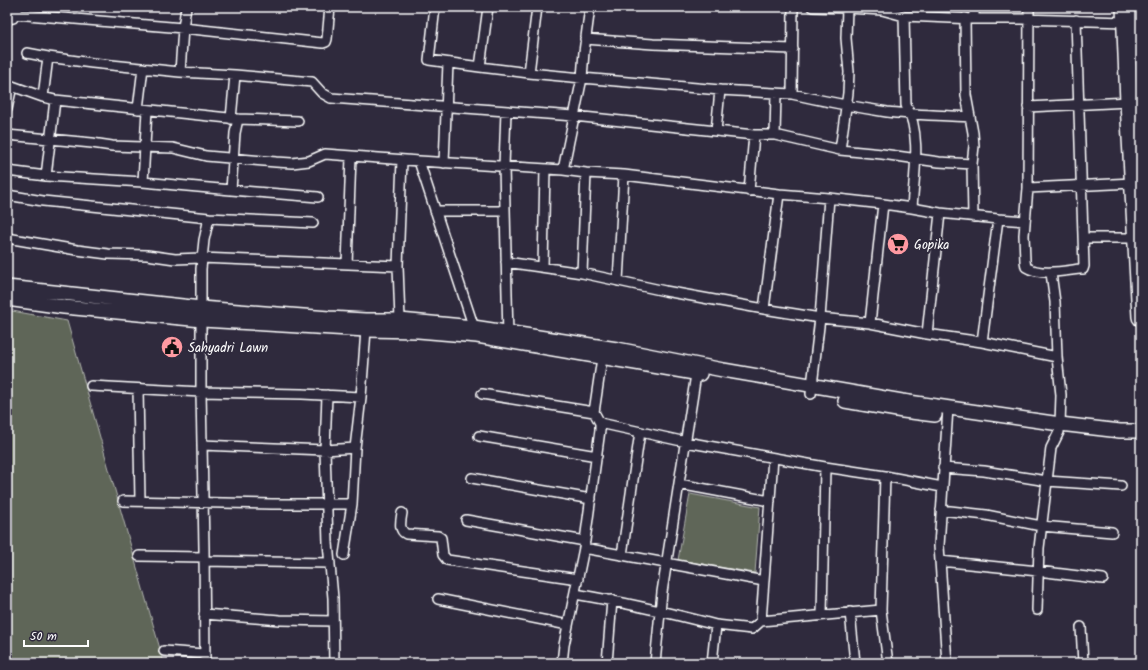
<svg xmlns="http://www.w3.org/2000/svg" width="1148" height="670" font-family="Kalam,sans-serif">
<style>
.green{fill:#5f6659;stroke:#afb2ac}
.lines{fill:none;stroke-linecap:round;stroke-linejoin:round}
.street-casing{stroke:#fff;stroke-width:12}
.secondary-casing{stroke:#fff;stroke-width:16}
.highway-casing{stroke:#fff;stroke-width:20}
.street{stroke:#2f2a3d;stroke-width:9}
.secondary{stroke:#2f2a3d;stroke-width:13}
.highway{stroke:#2f2a3d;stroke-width:17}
.labels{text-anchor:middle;stroke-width:4;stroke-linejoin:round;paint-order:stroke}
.poi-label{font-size:13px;fill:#fff;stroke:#2f2a3d;text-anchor:start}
</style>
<rect width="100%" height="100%" fill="#2f2a3d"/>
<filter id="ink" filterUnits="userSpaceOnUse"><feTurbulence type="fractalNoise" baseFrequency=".025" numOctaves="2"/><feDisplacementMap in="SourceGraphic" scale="8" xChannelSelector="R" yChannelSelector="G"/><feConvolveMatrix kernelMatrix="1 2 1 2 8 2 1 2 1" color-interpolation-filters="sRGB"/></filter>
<g filter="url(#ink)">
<path class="green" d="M 7,310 L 67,321 L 164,663 L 7,663 Z
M 690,494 L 760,507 L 755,573 L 678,560 Z"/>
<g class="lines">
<g class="street-casing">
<path id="street" d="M 186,7 L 183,28 L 180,72 L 235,75
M 435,7 L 429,60 L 480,67
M 488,7 L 480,67 L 529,73 L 537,7
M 793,7 L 792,94 C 823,101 855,107 887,112 C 914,115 942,115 970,117
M 812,7 L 847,8 L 882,10 L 904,16 L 974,19 L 1021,19 L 1126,22
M 974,7 L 974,19
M 1029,7 L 1028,188 L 1024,235 L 1025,261 L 1026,267 C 1040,276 1064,271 1080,269 L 1083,269 L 1084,266 L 1076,20
M 15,14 L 183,28 L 323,43 L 326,42 L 327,39 L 330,7
M 904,16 L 906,105 C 922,134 914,175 912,208
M 965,18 L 966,95 L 973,133 L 974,146 L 972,164
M 7,19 L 13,18 L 15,14 L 18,7
M 585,39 L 653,44 L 793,49
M 27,53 L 48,57 L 92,63 L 180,72
M 529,73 L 582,78 L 720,90 L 792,94
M 7,85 L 12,86 L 7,109
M 12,86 L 43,97 L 55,100 L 238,119 L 298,121
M 43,97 L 48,57
M 1028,107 L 1129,102
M 138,109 L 143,68
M 506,111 L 504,166 L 508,337
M 231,119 L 235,75 L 312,82 L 322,93 L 331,98 L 574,116 L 754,135 L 775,135 L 840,150 L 882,154 L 939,162 L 972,164 L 973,217
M 716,131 L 720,90
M 7,135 L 92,143 L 112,146 L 173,148 L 206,156 L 276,162 L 292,163 L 309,161 L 325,154 L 419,161 L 563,170 L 586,173 L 624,175 L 779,194 L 829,198 L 883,204 L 912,208 L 940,213 L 998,219 L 1025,221
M 775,135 L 776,93
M 840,150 L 848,93 L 849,72 L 846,38 L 847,8
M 419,161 L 475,331
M 444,163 L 448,63
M 563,170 L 582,78 L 584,52 L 590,7
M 7,171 L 46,176 L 143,182 L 231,190 L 235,133 L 238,119
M 46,176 L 55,100
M 143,182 L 147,110
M 1028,188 L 1133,183
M 231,190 L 318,197
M 749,191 L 754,135
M 7,195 L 43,201 L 209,218 L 204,240 L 201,269 L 201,392 L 204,548 L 205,663
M 435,211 L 505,211
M 940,213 L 927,334 L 982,342 L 998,219
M 209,218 L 313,223
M 7,238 L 77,250 L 108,254 L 147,255 L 175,259 L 201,258 L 398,266
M 1084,238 L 1136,238
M 506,262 L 582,273 L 665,291 L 764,309 L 820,318 L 870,323 L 927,334
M 347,264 L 351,157
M 543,267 L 545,169
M 582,273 L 586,173
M 1051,273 L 1055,302 L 1057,357
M 618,281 L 624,175
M 764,309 L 779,194
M 400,320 L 398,266 L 402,160
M 870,323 L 883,204
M 982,342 L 1057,357 L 1061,395 L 1060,424 L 1059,432 L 1051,448 L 1047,481 L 1039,548 L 1037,610
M 91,386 L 201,392 L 302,394 L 361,397 L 366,330
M 138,389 L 140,501
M 482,394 L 594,412
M 811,394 L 820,318 L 829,198
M 327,395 L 325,450 L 328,543 L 333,598 L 334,663
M 600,423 L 686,442 L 825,467 L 885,476 L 942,487
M 640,432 L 622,555 L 764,581
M 479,436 L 597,456
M 202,445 L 325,450 L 355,448
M 943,468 L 984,471 L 1047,481 L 1121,486
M 885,476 L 881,610 L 888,663
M 472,478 L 591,499
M 679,484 L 770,501
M 123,501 L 272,504 L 352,504
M 941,510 L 986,515 L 1041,526 L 1112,532
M 402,513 C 401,520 398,530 406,534 L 438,536 L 441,538 L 443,555 L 447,560 L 578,579
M 466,520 L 585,541
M 584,548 L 622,555
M 344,555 L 352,504 L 355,448 L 361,397
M 139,556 L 204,557
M 204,561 L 330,563
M 940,561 L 1038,571 L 1103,579
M 575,594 C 623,602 670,613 716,625
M 438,599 L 568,625
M 850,612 L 855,663
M 204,614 L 280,620 L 333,621
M 822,615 L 825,467
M 761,621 L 773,458
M 1081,627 L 1083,663
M 164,651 L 204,654
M 562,663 L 564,645 L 584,548 L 600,430 L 600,423 L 594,412 L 602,358 L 602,352
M 607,663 L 612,600
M 655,663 L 662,592 L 697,368
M 712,663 L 716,625 L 752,629 L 761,621 L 881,610
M 947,663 L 939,546 L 948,408"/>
</g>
<g class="secondary-casing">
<path id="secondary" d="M 7,287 L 201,308 L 329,318 L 365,320 L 400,320 L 473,327 L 617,349 L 723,370 L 902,401 L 1060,424 L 1120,431 L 1141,431
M 7,299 L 64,307 L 202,320 L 366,330 L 418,331 L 477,336 L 700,374
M 845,401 L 903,411 L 935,415"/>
</g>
<g class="highway-casing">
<path id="highway" d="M 1125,7 L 1129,102 L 1141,317
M 1139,7 L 1141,54"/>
</g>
<use href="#street" class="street"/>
<use href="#secondary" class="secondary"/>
<use href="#highway" class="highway"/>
</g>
</g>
<defs>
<g id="supermarket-disc" transform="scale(1.15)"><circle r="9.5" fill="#ff9aa2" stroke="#2f2a3d"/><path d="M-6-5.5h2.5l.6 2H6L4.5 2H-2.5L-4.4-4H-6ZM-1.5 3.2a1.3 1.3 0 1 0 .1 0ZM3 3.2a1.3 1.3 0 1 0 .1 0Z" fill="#111"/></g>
<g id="civic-disc" transform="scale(1.15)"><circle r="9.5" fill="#ff9aa2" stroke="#2f2a3d"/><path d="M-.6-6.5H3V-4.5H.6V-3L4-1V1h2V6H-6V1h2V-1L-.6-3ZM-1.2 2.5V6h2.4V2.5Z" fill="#111"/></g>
</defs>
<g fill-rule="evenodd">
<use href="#supermarket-disc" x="898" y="244"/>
<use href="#civic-disc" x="172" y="347"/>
</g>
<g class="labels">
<g class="poi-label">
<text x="914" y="249">Gopika</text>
<text x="188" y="352">Sahyadri Lawn</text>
</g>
</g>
<rect width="1148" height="670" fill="none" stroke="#2f2a3d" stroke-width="24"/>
<rect x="12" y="12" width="1124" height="646" fill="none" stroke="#fff" stroke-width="1.5" filter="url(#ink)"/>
<path d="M24 640v6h64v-6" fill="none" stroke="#ffffff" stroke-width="2"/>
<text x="30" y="640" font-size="12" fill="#ffffff" stroke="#2f2a3d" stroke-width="3" paint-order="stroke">50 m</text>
</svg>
